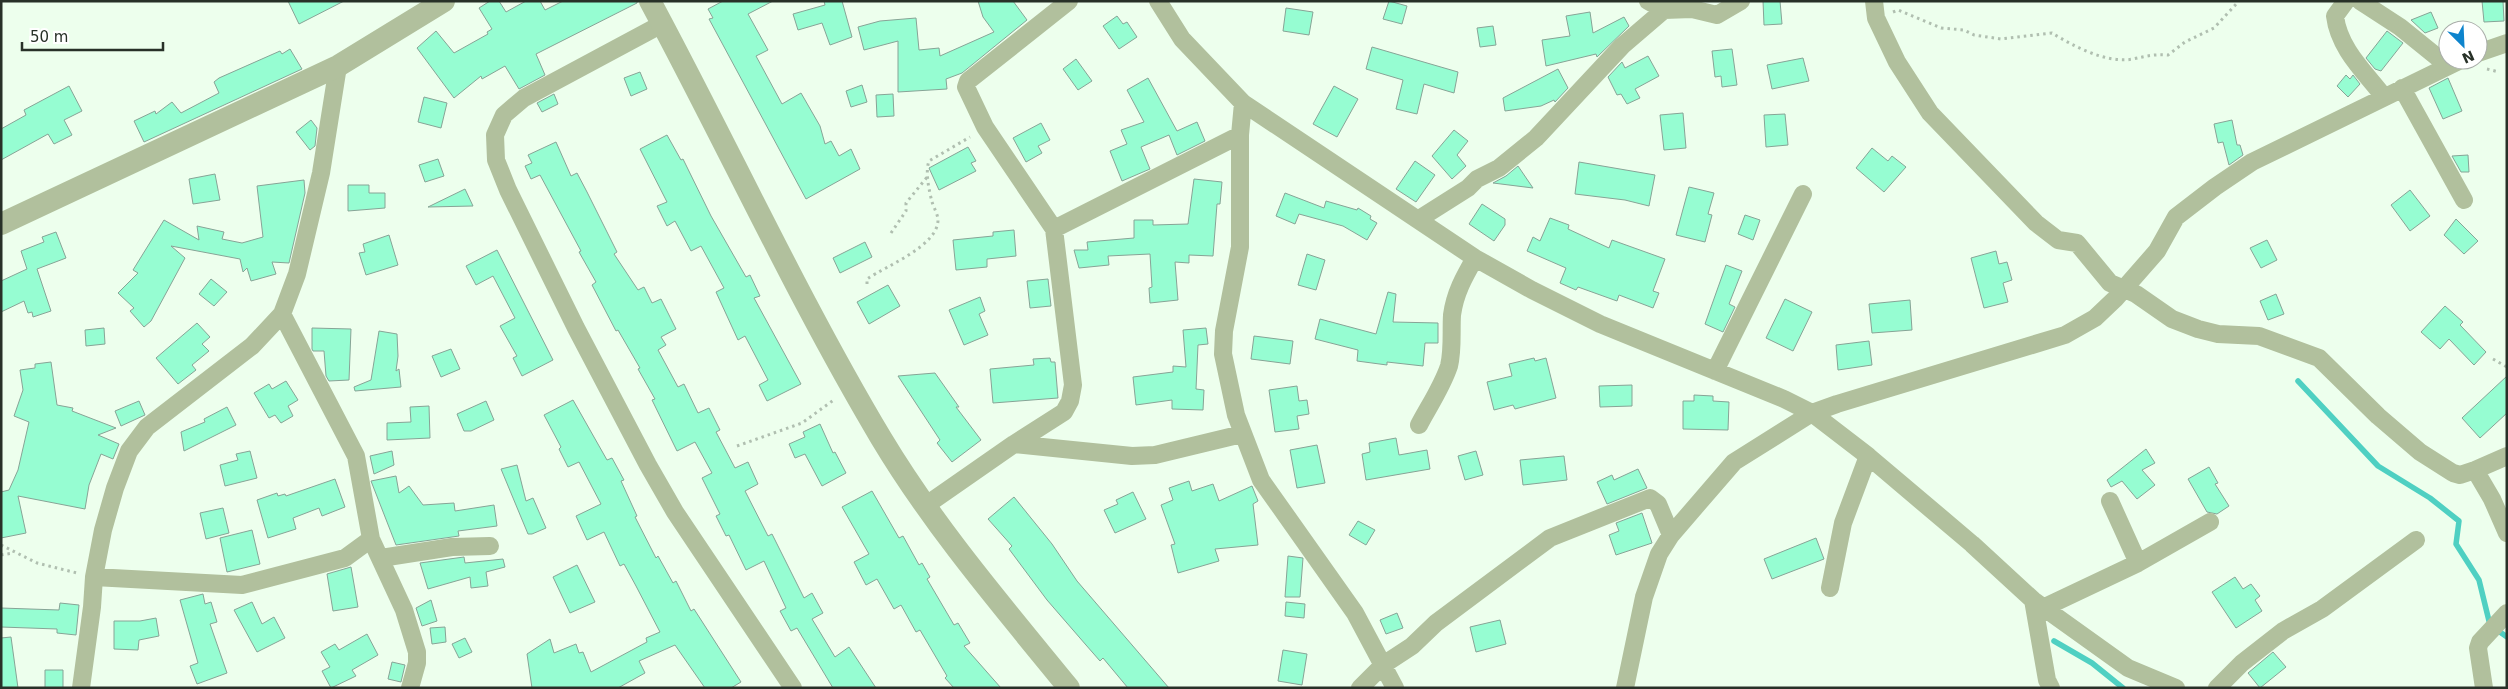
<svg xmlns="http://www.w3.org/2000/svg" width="2508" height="689" font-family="'DejaVu Sans',sans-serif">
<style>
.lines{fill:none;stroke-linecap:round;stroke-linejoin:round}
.stream{stroke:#4fd0c2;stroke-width:5.5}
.building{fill:#96fdd2;stroke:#87a496}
.path{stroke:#b0bfb0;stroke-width:3;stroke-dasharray:2.5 4;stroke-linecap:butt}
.minor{stroke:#b1c09d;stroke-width:18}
.tertiary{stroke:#b1c09d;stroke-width:22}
</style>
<rect width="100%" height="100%" fill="#edffed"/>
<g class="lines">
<path class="stream" d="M 2298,381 L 2378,466 L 2430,498 L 2459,521 L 2456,544 L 2479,580 L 2490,625 L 2507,637
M 2054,641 L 2092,663 L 2123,688"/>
</g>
<path class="building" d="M 288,1 L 344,1 L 299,24 Z
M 490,1 L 499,1 L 506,12 L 526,1 L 540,1 L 545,10 L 563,1 L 637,1 L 637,3 L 536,54 L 545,75 L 519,89 L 505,66 L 482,79 L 481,76 L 454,98 L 417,48 L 436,31 L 454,53 L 488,34 L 487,32 L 492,29 L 479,8 Z
M 723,1 L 773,1 L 748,14 L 768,50 L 756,56 L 782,104 L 801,93 L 820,126 L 825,144 L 831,141 L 839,156 L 851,149 L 860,169 L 806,199 L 709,19 L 713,18 L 708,9 Z
M 824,1 L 842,1 L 852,37 L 830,45 L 822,23 L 798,30 L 793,14 L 825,5 Z
M 978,1 L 1013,1 L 1027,20 L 962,73 L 946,79 L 947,89 L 898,92 L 898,41 L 864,50 L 858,27 L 880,21 L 916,18 L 919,50 L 939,48 L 940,56 L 994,32 L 983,17 Z
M 1389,1 L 1407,6 L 1402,24 L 1383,19 Z
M 1763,1 L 1780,1 L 1782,24 L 1764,25 Z
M 2482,1 L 2503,1 L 2504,21 L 2484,22 Z
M 1286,8 L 1313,12 L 1309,35 L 1283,31 Z
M 1590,12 L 1593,33 L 1624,17 L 1629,26 L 1597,57 L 1596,54 L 1546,66 L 1542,40 L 1570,36 L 1566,16 Z
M 2431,12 L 2438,28 L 2425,33 L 2411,20 Z
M 1117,16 L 1123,24 L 1127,22 L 1137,37 L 1119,49 L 1103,26 Z
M 1493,26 L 1496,45 L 1480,47 L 1477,28 Z
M 2387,31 L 2403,43 L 2381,71 L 2375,69 L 2366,58 Z
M 1372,47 L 1458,72 L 1454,93 L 1424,84 L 1417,114 L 1396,109 L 1403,80 L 1366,69 Z
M 290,49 L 302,69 L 144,142 L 134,121 L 155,111 L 156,114 L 172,102 L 181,113 L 219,93 L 214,82 L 219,78 L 280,51 L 282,54 Z
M 1732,49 L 1737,85 L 1722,87 L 1721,76 L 1715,77 L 1712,51 Z
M 1648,56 L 1659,76 L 1635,89 L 1640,98 L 1627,104 L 1621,94 L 1617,95 L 1608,77 L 1622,62 L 1625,68 Z
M 1803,58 L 1809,81 L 1772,89 L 1767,65 Z
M 1076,59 L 1092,81 L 1078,90 L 1063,69 Z
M 1558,69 L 1568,88 L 1555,102 L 1554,100 L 1541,106 L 1505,111 L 1503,98 Z
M 640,72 L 647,89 L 631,96 L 624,78 Z
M 2346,75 L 2350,79 L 2353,75 L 2360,84 L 2348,97 L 2337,86 Z
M 1148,78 L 1177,131 L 1197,122 L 1205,141 L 1177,155 L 1169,135 L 1141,147 L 1150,169 L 1122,181 L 1110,151 L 1127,144 L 1121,130 L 1144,122 L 1127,90 Z
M 2448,78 L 2462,111 L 2443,119 L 2429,88 Z
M 862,85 L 867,102 L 851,107 L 846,91 Z
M 69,86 L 82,111 L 64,120 L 72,135 L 54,144 L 48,134 L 1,160 L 1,129 L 26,115 L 24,110 Z
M 1334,86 L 1358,99 L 1337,137 L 1313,124 Z
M 554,94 L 558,104 L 542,112 L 537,103 Z
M 893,94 L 894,116 L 877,117 L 876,95 Z
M 424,97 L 447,103 L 441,128 L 418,122 Z
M 1683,113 L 1686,148 L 1664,150 L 1660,115 Z
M 1785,114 L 1788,145 L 1766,147 L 1764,115 Z
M 311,120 L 317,128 L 315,146 L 310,150 L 296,132 Z
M 2232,120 L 2237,145 L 2240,145 L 2243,155 L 2229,165 L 2223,142 L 2218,143 L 2214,124 Z
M 1041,123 L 1050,140 L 1038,146 L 1042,153 L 1026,162 L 1013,138 Z
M 1454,130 L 1468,141 L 1457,155 L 1466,166 L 1452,179 L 1432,156 Z
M 667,135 L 681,160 L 683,159 L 711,216 L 746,277 L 750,275 L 760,296 L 754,298 L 801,384 L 767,401 L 759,385 L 768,380 L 745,336 L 738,340 L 716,292 L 724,288 L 701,246 L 691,251 L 675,221 L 667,226 L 657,206 L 667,202 L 640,149 Z
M 556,142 L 571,176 L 577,173 L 587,192 L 617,252 L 614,254 L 638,290 L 644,287 L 652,303 L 661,299 L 676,329 L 661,337 L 666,345 L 658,350 L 678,387 L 684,384 L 698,413 L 709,408 L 720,430 L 716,432 L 735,468 L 748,462 L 758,484 L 745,491 L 768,536 L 772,534 L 804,598 L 812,593 L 823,613 L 812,619 L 835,657 L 849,647 L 876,688 L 833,688 L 797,628 L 791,631 L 780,611 L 786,608 L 764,561 L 746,570 L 729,535 L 726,536 L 716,516 L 720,514 L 702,478 L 712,473 L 695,442 L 677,451 L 652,400 L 655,399 L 638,369 L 640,368 L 618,330 L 616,331 L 592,285 L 596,282 L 579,252 L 581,251 L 540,175 L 531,179 L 525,166 L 532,163 L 528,155 Z
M 968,147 L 976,161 L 971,163 L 976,171 L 939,190 L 929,168 Z
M 1872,148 L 1888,161 L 1892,156 L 1906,167 L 1884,192 L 1856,168 Z
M 2468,155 L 2469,172 L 2461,172 L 2452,156 Z
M 438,159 L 444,176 L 425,182 L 419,165 Z
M 1415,161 L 1435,175 L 1416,202 L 1396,189 Z
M 1579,162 L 1655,175 L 1649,206 L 1625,200 L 1575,194 Z
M 1518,166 L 1533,188 L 1493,183 L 1506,176 Z
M 215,174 L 220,200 L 193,204 L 189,179 Z
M 1194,179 L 1222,182 L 1220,204 L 1217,204 L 1213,256 L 1189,255 L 1189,263 L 1175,262 L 1178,300 L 1150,303 L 1149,288 L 1152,287 L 1150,254 L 1108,256 L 1109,265 L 1079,268 L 1074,250 L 1088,250 L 1087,242 L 1134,238 L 1134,220 L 1153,220 L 1153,225 L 1188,224 Z
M 304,180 L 305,193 L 289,263 L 272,262 L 276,274 L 251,281 L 247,268 L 243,272 L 240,259 L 171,246 L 185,258 L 151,321 L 144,327 L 130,311 L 134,308 L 118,293 L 138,273 L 133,270 L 164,220 L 199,240 L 197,226 L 224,232 L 222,239 L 242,243 L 263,237 L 257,186 Z
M 348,185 L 369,185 L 369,193 L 385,193 L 385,208 L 348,211 Z
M 1689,187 L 1714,193 L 1708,214 L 1712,215 L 1705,242 L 1676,235 Z
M 465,189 L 473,206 L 428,207 Z
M 2410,190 L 2430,216 L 2410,231 L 2391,205 Z
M 1285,193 L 1324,208 L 1326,201 L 1357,210 L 1358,208 L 1371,216 L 1370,219 L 1377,223 L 1367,240 L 1343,226 L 1299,214 L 1295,224 L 1276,216 Z
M 1482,204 L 1505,219 L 1505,225 L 1494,241 L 1469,224 Z
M 1745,215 L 1760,220 L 1753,240 L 1738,234 Z
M 1550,218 L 1569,225 L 1568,229 L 1609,248 L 1612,240 L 1665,259 L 1653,291 L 1659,293 L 1653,308 L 1619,295 L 1617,301 L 1578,287 L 1576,290 L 1560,283 L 1566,268 L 1527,251 L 1533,237 L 1540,241 Z
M 2456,219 L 2478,241 L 2464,254 L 2444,235 Z
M 1014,230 L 1016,256 L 987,259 L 987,267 L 956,270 L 953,240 L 993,236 L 993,232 Z
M 56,232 L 66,258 L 37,269 L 51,311 L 33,317 L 32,312 L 28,313 L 24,301 L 1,312 L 1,281 L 27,269 L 21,251 L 44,242 L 42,237 Z
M 389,235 L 398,265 L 366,275 L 359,253 L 365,252 L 363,244 Z
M 2267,240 L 2277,260 L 2261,268 L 2250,248 Z
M 865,242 L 872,257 L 840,273 L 833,258 Z
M 497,250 L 553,360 L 522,376 L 513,358 L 517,356 L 500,326 L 515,318 L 493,276 L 476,285 L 466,266 Z
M 1996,251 L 1999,264 L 2007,262 L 2012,280 L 2003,283 L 2008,302 L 1984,308 L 1971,258 Z
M 1307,254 L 1325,260 L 1316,290 L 1298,285 Z
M 1726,265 L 1742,271 L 1729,304 L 1735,307 L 1723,332 L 1705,324 Z
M 211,279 L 227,292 L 214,306 L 199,294 Z
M 1048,279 L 1051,306 L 1030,308 L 1027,281 Z
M 888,285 L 900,306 L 869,324 L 857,302 Z
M 1388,292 L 1396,294 L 1393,322 L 1438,323 L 1438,343 L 1425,343 L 1423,366 L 1387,362 L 1387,365 L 1357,361 L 1358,350 L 1315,339 L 1320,319 L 1376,334 Z
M 2276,294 L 2284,314 L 2268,320 L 2260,301 Z
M 980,297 L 985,311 L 979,314 L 988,335 L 964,345 L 949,310 Z
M 1785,299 L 1812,312 L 1793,351 L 1766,338 Z
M 1910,300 L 1912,330 L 1872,333 L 1869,304 Z
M 2445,306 L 2463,322 L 2460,325 L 2486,352 L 2474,365 L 2449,339 L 2440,349 L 2421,332 Z
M 197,323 L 210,337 L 202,344 L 209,351 L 192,365 L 196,370 L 178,384 L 156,358 Z
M 104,328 L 105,344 L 86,346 L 85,330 Z
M 312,328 L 351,329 L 349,380 L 329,381 L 326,376 L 324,351 L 313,351 L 312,349 Z
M 1206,328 L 1208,344 L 1198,345 L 1196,389 L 1204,390 L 1203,410 L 1172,409 L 1172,400 L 1136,405 L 1133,377 L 1173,372 L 1173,366 L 1186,367 L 1183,330 Z
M 379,331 L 397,334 L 398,356 L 396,371 L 399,369 L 401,387 L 355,391 L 354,387 L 371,380 Z
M 1254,336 L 1293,341 L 1290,364 L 1251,359 Z
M 1869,341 L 1872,365 L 1838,370 L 1836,345 Z
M 451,349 L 460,369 L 441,377 L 432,356 Z
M 1050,358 L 1051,362 L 1055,362 L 1058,398 L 993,403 L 990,369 L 1034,365 L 1033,359 Z
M 1534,358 L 1535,361 L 1546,358 L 1556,398 L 1515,409 L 1513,405 L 1494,410 L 1487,382 L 1512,376 L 1509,364 Z
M 51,362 L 57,405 L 73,408 L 72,411 L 116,428 L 98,435 L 119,444 L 113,459 L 101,454 L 89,485 L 85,509 L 18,496 L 26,533 L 1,538 L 1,492 L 9,490 L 18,470 L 29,422 L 14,416 L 23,390 L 20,370 L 35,368 L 35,364 Z
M 935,373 L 959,407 L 956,407 L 981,440 L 952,462 L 937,443 L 940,440 L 898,376 Z
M 2507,376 L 2507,413 L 2480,438 L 2462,418 Z
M 286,381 L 298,400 L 288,406 L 293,416 L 281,423 L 275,415 L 269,418 L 254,393 L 269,384 L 272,389 Z
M 1632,385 L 1632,406 L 1600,407 L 1599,386 Z
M 1297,386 L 1299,401 L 1307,400 L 1309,414 L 1297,416 L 1299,429 L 1275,432 L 1269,390 Z
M 1694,395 L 1713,396 L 1713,401 L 1729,402 L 1728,430 L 1683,429 L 1683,401 L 1694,401 Z
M 573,400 L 607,460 L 612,458 L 624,480 L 621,481 L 637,516 L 635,517 L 656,558 L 658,556 L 673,583 L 676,581 L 691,611 L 694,609 L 741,682 L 731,688 L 705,688 L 675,645 L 639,661 L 645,673 L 618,688 L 532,688 L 527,654 L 550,639 L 554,653 L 576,644 L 579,653 L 583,652 L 591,672 L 647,642 L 646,638 L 660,632 L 636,586 L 624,564 L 620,566 L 604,532 L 587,540 L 576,516 L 601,504 L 579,462 L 568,467 L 559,449 L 561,447 L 544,415 Z
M 139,401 L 145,415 L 121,426 L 115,411 Z
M 486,401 L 494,420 L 471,431 L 464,431 L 457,414 Z
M 429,406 L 430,438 L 387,440 L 387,423 L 411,422 L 410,407 Z
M 227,407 L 236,425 L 184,451 L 181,432 L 205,422 L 204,419 Z
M 820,424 L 833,453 L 835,452 L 846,473 L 822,486 L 805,454 L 795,458 L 789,444 L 805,437 L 803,432 Z
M 1396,438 L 1399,455 L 1427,450 L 1430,469 L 1366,480 L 1362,454 L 1370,452 L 1369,443 Z
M 1317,445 L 1325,483 L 1297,488 L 1290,450 Z
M 2146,449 L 2155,463 L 2142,470 L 2155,485 L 2137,499 L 2122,481 L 2111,487 L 2107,480 Z
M 250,451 L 257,478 L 225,486 L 220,465 L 238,460 L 236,454 Z
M 392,451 L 394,465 L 374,474 L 370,456 Z
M 1476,451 L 1483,475 L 1465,480 L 1458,456 Z
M 1564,456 L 1567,480 L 1523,485 L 1520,460 Z
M 517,465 L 526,501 L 533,498 L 546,528 L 532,534 L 528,534 L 501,469 Z
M 2209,467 L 2218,483 L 2215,484 L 2229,506 L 2217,514 L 2207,512 L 2188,479 Z
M 1638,469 L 1647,488 L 1607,504 L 1597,482 L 1612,475 L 1614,480 Z
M 396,476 L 399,493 L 409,486 L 423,505 L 454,503 L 455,511 L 494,505 L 497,526 L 458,531 L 459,536 L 396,545 L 371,481 Z
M 335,479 L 345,507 L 322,516 L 319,508 L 293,518 L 296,529 L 268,538 L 257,500 L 277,493 L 278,496 L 285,494 L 286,496 Z
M 1189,481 L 1192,491 L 1213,484 L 1219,501 L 1252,486 L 1258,501 L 1253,504 L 1258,545 L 1215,549 L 1219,561 L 1178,573 L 1171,545 L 1175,544 L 1161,505 L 1173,500 L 1169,488 Z
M 872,491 L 899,538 L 903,536 L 919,565 L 922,563 L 930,577 L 927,579 L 954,625 L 958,623 L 970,643 L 964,646 L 1001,688 L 954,688 L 945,678 L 947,676 L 920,630 L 916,632 L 901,605 L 894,609 L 877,579 L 866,585 L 854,562 L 869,554 L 842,507 Z
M 1133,492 L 1146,519 L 1115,533 L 1104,510 L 1118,504 L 1116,500 Z
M 1014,497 L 1052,544 L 1077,581 L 1169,688 L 1128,688 L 1103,658 L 1100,661 L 1086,645 L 1047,600 L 1009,549 L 1012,546 L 988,519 Z
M 223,508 L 229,533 L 206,539 L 200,513 Z
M 1642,513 L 1652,543 L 1616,555 L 1609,535 L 1619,531 L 1616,523 Z
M 1358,521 L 1375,530 L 1366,545 L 1349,535 Z
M 252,530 L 260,564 L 227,572 L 220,538 Z
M 1816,538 L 1824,559 L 1772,579 L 1764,559 Z
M 1288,556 L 1303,558 L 1300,597 L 1285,597 Z
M 464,557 L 465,563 L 503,559 L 505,567 L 486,572 L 488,586 L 471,588 L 470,577 L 428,589 L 420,563 Z
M 577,565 L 595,602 L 570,613 L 553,577 Z
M 351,567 L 358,607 L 333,611 L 327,574 Z
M 2235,577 L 2243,589 L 2251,584 L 2260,596 L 2255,600 L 2262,611 L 2236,628 L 2212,592 Z
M 203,594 L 205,604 L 211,602 L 217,622 L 210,624 L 227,673 L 197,684 L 190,666 L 198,663 L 180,600 Z
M 431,600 L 437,621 L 422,626 L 416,608 Z
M 252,602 L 262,624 L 274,617 L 285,638 L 257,652 L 234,610 Z
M 1286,602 L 1305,604 L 1304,618 L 1285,616 Z
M 60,603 L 79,605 L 76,635 L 57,633 L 57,629 L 1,627 L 1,608 L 59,610 Z
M 1397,613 L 1403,628 L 1386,634 L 1380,620 Z
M 156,618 L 159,636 L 139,640 L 138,650 L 114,649 L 114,621 L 140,621 Z
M 1500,620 L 1506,644 L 1476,652 L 1470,627 Z
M 445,627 L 446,642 L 432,644 L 430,628 Z
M 367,634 L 378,655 L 352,670 L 356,676 L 331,688 L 322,671 L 330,667 L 321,652 L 335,644 L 339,650 Z
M 11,637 L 18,688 L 1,688 L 1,638 Z
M 465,638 L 472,652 L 459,658 L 452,644 Z
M 1283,650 L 1307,654 L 1302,685 L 1278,681 Z
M 2273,652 L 2286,667 L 2260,688 L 2248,673 Z
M 392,662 L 405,665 L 401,682 L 388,679 Z
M 45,670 L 63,670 L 63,688 L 45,688 Z"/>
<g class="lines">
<path class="path" d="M 1893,12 L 1898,10 L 1941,28 L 1964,30 L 1974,35 L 2001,39 L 2052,33 C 2073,46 2107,64 2133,59 C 2146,56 2155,54 2168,55 L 2185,42 L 2214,28 L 2239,1
M 2487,69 L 2499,72
M 891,233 L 906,211 L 906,203 L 928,176
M 867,284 L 867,279 C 886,266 938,246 938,220 C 938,215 934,208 932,202 C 929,190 925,172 929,161 L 970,137
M 2493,359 L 2507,367
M 737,446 L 802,423 L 835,399
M 1,545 L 37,563 L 77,573
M 1,555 L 13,553"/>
<path class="minor" d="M 1158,1 L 1182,39 L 1243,103 L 1475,258 L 1532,290 L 1600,324 L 1784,399 L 1812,413 L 1868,456 L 1972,544 L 2033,600 L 2128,668 L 2176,688
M 1648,1 L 1664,10
M 1874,1 L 1876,18 L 1897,62 L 1930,113 L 2036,223 L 2058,240 L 2077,243 L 2110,283 L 2136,294 L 2172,319 L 2198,329 L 2218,334 L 2259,336 L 2319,358 L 2378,416 L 2420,452 L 2453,473 L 2460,475 L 2475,470 L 2507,456
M 2346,1 L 2335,16 C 2339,49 2365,72 2384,97
M 2360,1 L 2400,27 L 2447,65
M 662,24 L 524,98 L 504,115 L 495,135 L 496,160 L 508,190 L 576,328 L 648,465 L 675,512 L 793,688
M 2478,53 L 2507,43
M 2402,88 L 2464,200
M 1243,103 L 1240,135 L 1240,247 L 1224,331 L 1223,354 L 1236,415 L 1261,480 L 1355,613 L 1395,688
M 1419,219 L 1468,188 L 1477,179 L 1499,168 L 1536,138 L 1622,46 L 1664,10 L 1692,9 L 1717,15 L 1741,1
M 1054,229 L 1240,135
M 282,314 L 356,456 L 371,539 L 404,610 L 417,652 L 417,663 L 410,688
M 1715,371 L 1803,194
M 1419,425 C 1429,406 1442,387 1449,366 C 1453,350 1451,332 1452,315 C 1455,293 1464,277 1475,258
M 1014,444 L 1064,412 L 1070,401 L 1073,385 L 1054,229 L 985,127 L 966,87 L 968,81 L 1069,1
M 2475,470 L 2492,499 L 2507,533
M 925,506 L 1014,444 L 1132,456 L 1155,455 L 1242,434
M 381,558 L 452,547 L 490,546
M 2138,563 L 2210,522
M 94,577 L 242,585 L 345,558 L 371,539
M 1830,588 L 1843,523 L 1868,456
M 2033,600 L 2047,680 L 2051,688
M 2043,608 L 2138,563 L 2110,501
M 81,688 L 92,607 L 94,577 L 103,530 L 115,488 L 129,451 L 147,427 L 252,346 L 282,314 L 297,274 L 321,173 L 338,66
M 1360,688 L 1383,665 L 1412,646 L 1436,623 L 1550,538 L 1650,498 L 1658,504 L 1671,535
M 1625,688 L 1644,597 L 1659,554 L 1671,535 L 1734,462 L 1812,413 L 1837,404 L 2065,335 L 2095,318 L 2115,299 L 2157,251 L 2176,217 L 2215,187 L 2252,162 L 2461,60
M 2217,688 L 2242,663 L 2283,631 L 2322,609 L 2416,540
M 2484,688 L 2478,648 L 2480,642 L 2507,613"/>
<path class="tertiary" d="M 650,1 C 728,146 797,297 881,438 C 935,528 1003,607 1069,688
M 1,224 L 338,66 L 444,1"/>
</g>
<rect width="2508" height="689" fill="none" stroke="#283128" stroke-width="5"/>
<g transform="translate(2463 45) rotate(156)"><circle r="24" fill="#ffffff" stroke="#a9ada9"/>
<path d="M0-4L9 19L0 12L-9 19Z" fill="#0d84cd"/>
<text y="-8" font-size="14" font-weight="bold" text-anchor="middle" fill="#283128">N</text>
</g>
<path d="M22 42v8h141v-8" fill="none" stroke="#283128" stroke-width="2.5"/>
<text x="30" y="42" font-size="15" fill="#283128" stroke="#ffffff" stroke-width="4" paint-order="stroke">50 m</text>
</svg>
